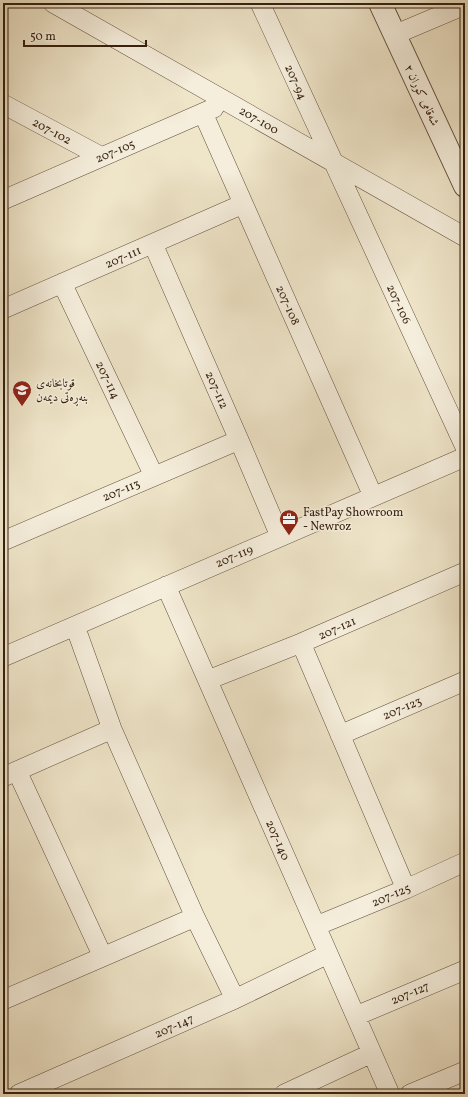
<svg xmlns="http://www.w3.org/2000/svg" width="468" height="1097" font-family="Vollkorn,Amiri,serif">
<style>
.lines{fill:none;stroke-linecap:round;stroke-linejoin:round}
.minor-casing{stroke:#64513e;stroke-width:20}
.tertiary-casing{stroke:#64513e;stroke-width:24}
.minor{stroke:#f5eedc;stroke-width:19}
.tertiary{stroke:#f5eedc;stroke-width:22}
.labels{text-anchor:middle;stroke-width:3;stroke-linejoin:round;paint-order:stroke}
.street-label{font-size:12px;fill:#35200f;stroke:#f5eedc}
.poi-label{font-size:12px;fill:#35200f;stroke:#f5eedc;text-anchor:start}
</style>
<rect width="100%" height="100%" fill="#efe5c9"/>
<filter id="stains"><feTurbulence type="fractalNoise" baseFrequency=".005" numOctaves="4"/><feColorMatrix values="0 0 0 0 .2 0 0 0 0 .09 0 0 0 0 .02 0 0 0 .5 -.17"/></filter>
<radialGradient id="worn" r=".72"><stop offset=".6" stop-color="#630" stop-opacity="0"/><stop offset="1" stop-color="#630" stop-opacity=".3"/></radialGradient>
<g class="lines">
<g class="minor-casing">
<path id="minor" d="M 53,3 L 465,237
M 260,3 L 465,447
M 394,35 L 465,5
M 3,104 L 102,157
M 203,113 L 373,496
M 3,200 L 214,108
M 153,244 L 239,440 L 280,536
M 62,283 L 154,476
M 3,309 L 243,204
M 3,541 L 239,440
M 166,586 L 390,1094
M 75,626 L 112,729 L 195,917 L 235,999
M 301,643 L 406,889
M 3,657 L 465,457
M 208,680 L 301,643 L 465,572
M 340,735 L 465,681
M 17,771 L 103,957
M 3,777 L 112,729
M 316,926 L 406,889 L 465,862
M 3,1000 L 195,917
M 356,1016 L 465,970
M 19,1094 L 235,999 L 328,954
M 284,1094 L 372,1053
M 410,1094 L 465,1071"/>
</g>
<g class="tertiary-casing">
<path id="tertiary" d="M 380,3 L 465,186"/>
</g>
<use href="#minor" class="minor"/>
<use href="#tertiary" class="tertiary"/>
</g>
<defs>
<g id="school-pin" transform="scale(1)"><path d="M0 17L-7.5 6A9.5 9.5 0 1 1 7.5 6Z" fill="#8f2418" stroke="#f5eedc"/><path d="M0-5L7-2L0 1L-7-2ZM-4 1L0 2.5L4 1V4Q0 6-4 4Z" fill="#fff"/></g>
<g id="office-pin" transform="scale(1)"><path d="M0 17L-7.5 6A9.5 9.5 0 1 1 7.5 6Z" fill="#8f2418" stroke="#f5eedc"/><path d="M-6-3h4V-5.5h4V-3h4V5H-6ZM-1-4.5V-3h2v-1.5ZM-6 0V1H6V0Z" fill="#fff"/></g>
</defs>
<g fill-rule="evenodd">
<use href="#school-pin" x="22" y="390"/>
<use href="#office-pin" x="289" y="519"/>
</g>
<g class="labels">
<g class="street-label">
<text transform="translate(296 82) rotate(66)" y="4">207-94</text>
<text transform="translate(422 95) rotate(65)" y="4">شەقامی کوران ٢</text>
<text transform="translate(259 120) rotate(30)" y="4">207-100</text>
<text transform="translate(52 131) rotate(28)" y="4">207-102</text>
<text transform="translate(115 151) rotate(-23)" y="4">207-105</text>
<text transform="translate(123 257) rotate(-24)" y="4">207-111</text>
<text transform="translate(399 304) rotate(65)" y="4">207-106</text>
<text transform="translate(288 305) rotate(66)" y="4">207-108</text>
<text transform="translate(108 380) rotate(64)" y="4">207-114</text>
<text transform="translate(217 390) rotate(66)" y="4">207-112</text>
<text transform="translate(121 490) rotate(-23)" y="4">207-113</text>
<text transform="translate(234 556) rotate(-23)" y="4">207-119</text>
<text transform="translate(337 628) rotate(-24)" y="4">207-121</text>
<text transform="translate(402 708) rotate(-23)" y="4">207-123</text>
<text transform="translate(278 840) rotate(66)" y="4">207-140</text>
<text transform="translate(391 895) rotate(-23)" y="4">207-125</text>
<text transform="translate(410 993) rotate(-23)" y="4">207-127</text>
<text transform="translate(174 1026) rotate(-24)" y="4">207-147</text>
</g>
<g class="poi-label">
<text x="36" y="387">قوتابخانەی<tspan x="36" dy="14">بنەڕەتی دیمەن</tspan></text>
<text x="303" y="516">FastPay Showroom<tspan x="303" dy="14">- Newroz</tspan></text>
</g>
</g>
<rect width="468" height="1097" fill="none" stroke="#efe5c9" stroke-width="16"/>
<rect x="4" y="4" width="460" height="1089" fill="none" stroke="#35200f" stroke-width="2"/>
<rect x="8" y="8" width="452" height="1081" fill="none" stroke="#35200f"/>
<path d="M24 40v6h122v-6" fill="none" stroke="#35200f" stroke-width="2"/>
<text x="30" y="40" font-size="12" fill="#35200f" stroke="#f5eedc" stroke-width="3" paint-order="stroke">50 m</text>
<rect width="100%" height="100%" filter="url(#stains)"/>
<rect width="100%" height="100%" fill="url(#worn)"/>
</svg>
